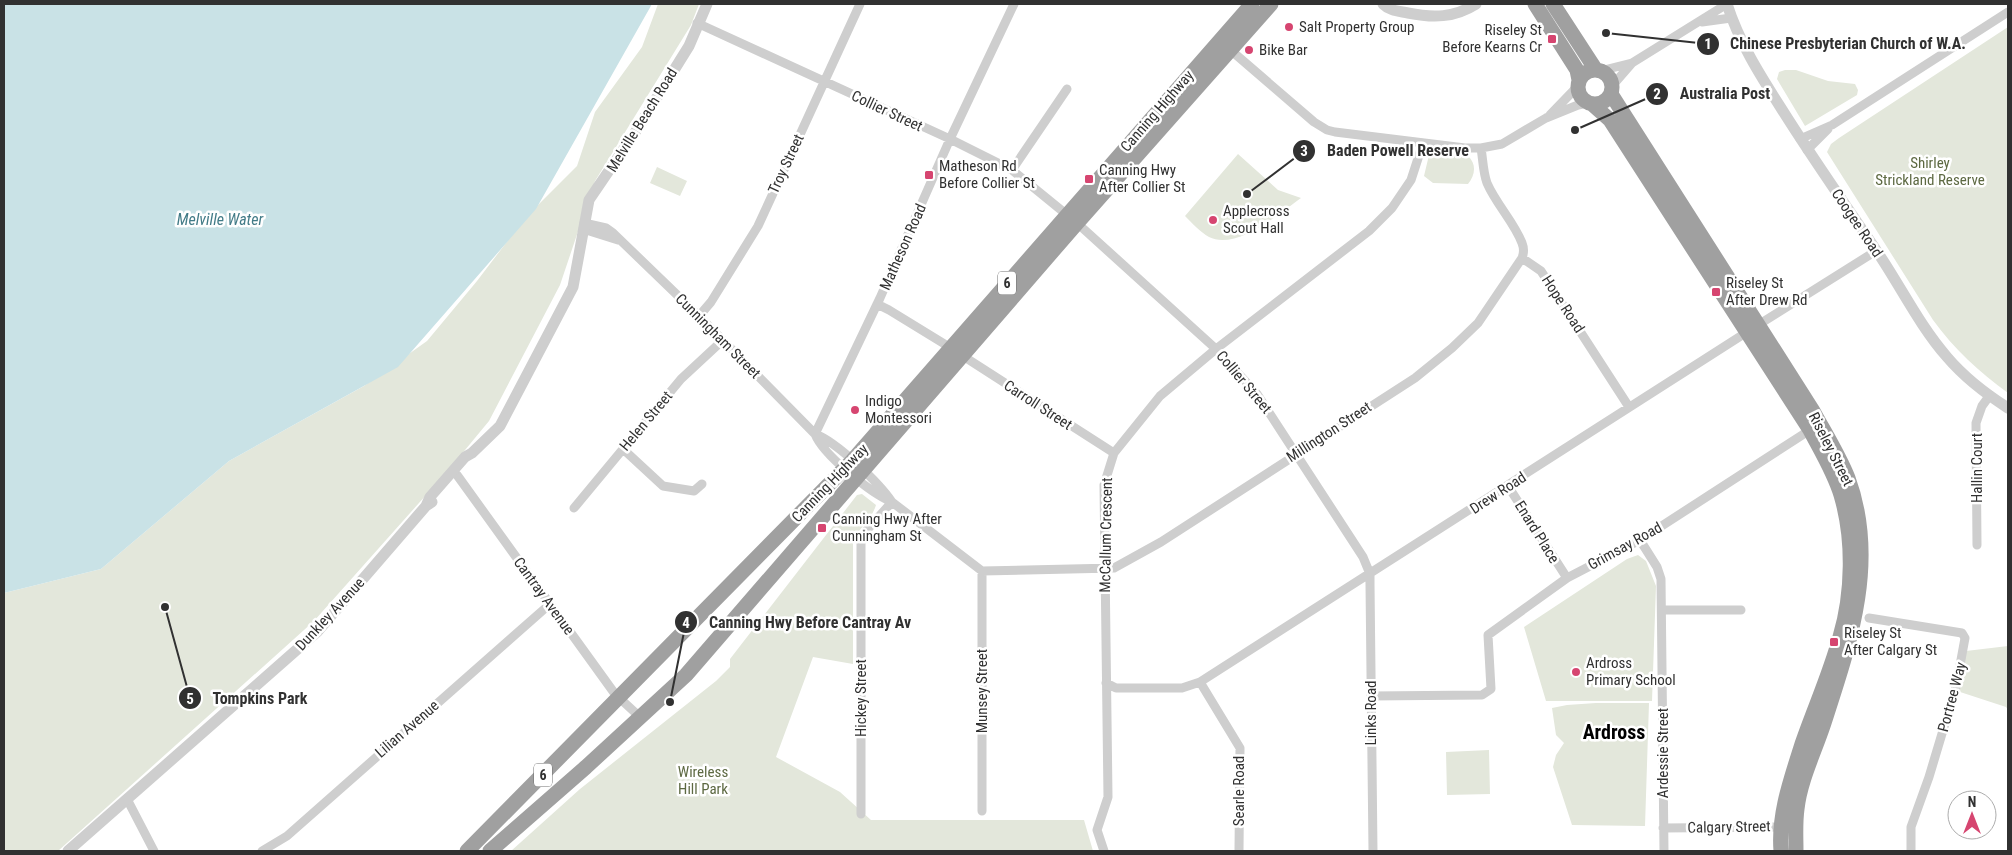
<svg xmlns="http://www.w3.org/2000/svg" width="2012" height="855" font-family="'Roboto Condensed',sans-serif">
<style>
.green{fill:#e3e7db}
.water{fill:#c9e2e6}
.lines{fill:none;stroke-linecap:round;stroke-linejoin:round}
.minor{stroke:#cecece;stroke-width:9}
.tertiary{stroke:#cecece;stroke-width:11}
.trunk{stroke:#a0a0a0;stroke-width:15}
.poi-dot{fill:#d64570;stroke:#fff;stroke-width:2}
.labels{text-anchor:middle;stroke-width:5;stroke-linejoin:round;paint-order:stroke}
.shield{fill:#fff;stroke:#6f6f6f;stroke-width:1}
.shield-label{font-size:14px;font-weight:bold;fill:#313131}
.poi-label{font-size:15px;fill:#313131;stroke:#fff;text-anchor:start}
.street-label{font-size:15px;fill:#313131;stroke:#fff}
.park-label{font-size:15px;fill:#5d6942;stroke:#fff}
.water-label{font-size:16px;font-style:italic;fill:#427b87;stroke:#fff}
.district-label{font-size:20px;font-weight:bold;fill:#000;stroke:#fff}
.leader{fill:none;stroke:#313131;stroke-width:2}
.callout-dot{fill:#313131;stroke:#fff;stroke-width:2}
.mark-label{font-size:15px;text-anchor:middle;font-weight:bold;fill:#fff}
.callout-label{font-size:16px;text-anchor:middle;font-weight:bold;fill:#313131;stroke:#fff;stroke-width:5;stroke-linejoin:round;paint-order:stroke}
</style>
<rect width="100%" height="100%" fill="#fff"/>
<path class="green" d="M 658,4 L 699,4 L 691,25 L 595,181 L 560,285 L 489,421 L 451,467 L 314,621 L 58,851 L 4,851 L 4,593 L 101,569 L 229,461 L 364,386 L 427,341 L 477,281 L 525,218 L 577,166 L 595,112 L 642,47 Z
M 2008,27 L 2008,393 C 1979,372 1954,349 1933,320 L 1827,152 L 1831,144 L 1839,138 Z
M 1785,70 L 1796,70 L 1828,81 L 1855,84 L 1858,90 L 1857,95 L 1805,126 L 1777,79 L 1779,72 Z
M 1436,152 L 1468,156 C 1477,164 1475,176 1468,184 L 1433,183 L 1424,176 L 1429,155 Z
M 1238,154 L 1278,190 L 1301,198 C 1280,213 1236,251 1209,237 C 1200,232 1192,223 1185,216 Z
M 657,167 L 687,181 L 680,196 L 650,183 Z
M 862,494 L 876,505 C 872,519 859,528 853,541 L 853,664 L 813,657 L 776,757 L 840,792 L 871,820 L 1084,820 L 1093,851 L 511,851 L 580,789 L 716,681 L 730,667 L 730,659 L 857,495 Z
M 1638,555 L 1646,561 L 1656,586 L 1652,701 L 1546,701 L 1524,627 L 1627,559 Z
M 2008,646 L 2008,710 L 2006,707 L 1954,690 L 1966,651 Z
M 1596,703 L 1649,703 L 1645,826 L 1572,825 L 1553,767 L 1556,755 L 1564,743 L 1556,735 L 1552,708 L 1567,705 Z
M 1489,750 L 1490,794 L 1447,795 L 1446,752 Z"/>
<path class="water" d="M 4,4 L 652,4 L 536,209 L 398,367 L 229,461 L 101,569 L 4,593 Z"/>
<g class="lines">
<path class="minor" d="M 1702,22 L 1731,18
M 697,23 L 950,139 L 1012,170 L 1066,214
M 1227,47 L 1314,122 L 1327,130 L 1335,132 L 1465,148 L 1481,148 L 1502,144 L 1546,118 L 1578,105 L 1588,103
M 1600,71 L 1632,63 L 1727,4
M 1612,86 L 1632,63
M 1550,115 L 1578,86
M 1800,139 L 1832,125 L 2008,12
M 1807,150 L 1828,129
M 1012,170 L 1067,89
M 584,223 L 606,228 L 613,233 L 699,316 L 815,434 C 823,455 871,493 892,502 L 982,571 L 1114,568 L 1161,542 L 1415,378 L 1452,348 L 1478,323 L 1522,258 C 1524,253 1524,248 1522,243 C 1514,222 1496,204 1487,183 C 1483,172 1483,160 1481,148
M 1077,223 L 1216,349 L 1257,394 L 1363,557 L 1370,574 L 1370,584 L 1373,851
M 583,229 L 618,240
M 1522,258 L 1541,271 L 1629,407
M 877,304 L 889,310 L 951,348
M 699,316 L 711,302 L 758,226 L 860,4
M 963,356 L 1114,453
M 815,434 L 880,298 L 950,139 L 1014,4
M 815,434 C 837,442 879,483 892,502
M 623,449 L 663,486 L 694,491 L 702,484
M 452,472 L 457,475 L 615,694 L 640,717
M 1508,486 L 1567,578
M 574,508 L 681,379 L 723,340
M 1640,540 L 1657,567 L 1661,579 L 1664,851
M 1977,545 L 1976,423 L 1982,406 L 1990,395
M 982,571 L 982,811
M 1662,610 L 1741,610
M 1869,618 L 1962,633 L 1965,638 L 1956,687 L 1929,777 L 1911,827 L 1911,851
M 1200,682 L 1240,748 L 1239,851
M 1106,683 L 1116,688 L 1182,688 L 1200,682 L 1758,325 L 1876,251
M 1371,696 L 1482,695 L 1491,689 L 1488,635 L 1567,578 L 1640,540 L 1810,430
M 127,799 L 154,851
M 861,814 L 861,543 L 866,531 L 892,502
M 1663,828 L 1786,827
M 262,851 L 287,836 L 550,604
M 1104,851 L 1097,830 L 1108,797 L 1104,485 L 1114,453 L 1160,396 L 1216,349 L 1369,231 L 1392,208 L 1411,180 L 1423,143"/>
<path class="tertiary" d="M 1383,4 C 1390,11 1398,11 1408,13 C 1433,18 1454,18 1476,4
M 1727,4 C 1739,42 1760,75 1781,108 C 1811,156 1844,203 1876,250 C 1900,285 1919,325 1947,357 C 1964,377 1986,394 2008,408
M 426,506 L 430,497 L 465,457 L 472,453 L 500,426 L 573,287 L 589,200 L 638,128 L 689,46 L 707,4
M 68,851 L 318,631 L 426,506 L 432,502"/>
<path class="trunk" d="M 1535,4 L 1577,70 L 1579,80
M 1553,4 L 1596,70
M1578 87a17 17 0 1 1 34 0a17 17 0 1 1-34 0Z
M 1611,94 L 1813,411 C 1825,433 1839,455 1848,478 C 1879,562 1849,646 1823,726 C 1814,753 1800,781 1797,809 C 1795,823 1796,837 1796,851
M 1592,104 L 1610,120 L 1810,430 C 1821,451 1834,472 1841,495 C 1854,539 1853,593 1840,637 C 1830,674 1814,709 1802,744 C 1791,779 1778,814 1781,851
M 467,851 L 852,461 L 1252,4
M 490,851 L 586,767 L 686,675 L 1077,223 L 1271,4"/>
</g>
<g class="poi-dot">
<circle cx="1289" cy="27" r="5"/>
<rect x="1547" y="34" width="10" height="10" rx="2.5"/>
<circle cx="1249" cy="50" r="5"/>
<rect x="924" y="170" width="10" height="10" rx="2.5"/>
<rect x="1084" y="174" width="10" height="10" rx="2.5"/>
<circle cx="1213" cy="220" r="5"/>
<rect x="1711" y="287" width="10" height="10" rx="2.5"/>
<circle cx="855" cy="410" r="5"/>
<rect x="817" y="523" width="10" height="10" rx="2.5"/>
<rect x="1829" y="637" width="10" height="10" rx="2.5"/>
<circle cx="1576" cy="672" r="5"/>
</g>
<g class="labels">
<g class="shield">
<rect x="998" y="271.5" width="18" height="23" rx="4"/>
<rect x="534" y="763.5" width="18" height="23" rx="4"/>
</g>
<g class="shield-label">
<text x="1007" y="288">6</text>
<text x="543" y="780">6</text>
</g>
<g class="poi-label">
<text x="1299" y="32">Salt Property Group</text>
<text x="1542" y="35" text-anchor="end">Riseley St<tspan x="1542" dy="17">Before Kearns Cr</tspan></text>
<text x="1259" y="55">Bike Bar</text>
<text x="939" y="171">Matheson Rd<tspan x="939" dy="17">Before Collier St</tspan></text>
<text x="1099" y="175">Canning Hwy<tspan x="1099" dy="17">After Collier St</tspan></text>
<text x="1223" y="216">Applecross<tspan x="1223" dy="17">Scout Hall</tspan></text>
<text x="1726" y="288">Riseley St<tspan x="1726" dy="17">After Drew Rd</tspan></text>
<text x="865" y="406">Indigo<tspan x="865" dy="17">Montessori</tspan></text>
<text x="832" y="524">Canning Hwy After<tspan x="832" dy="17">Cunningham St</tspan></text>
<text x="1844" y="638">Riseley St<tspan x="1844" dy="17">After Calgary St</tspan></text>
<text x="1586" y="668">Ardross<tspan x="1586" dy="17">Primary School</tspan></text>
</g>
<g class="street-label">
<text transform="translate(887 111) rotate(25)" y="5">Collier Street</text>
<text transform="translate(1157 111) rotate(-49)" y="5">Canning Highway</text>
<text transform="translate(642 120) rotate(-58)" y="5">Melville Beach Road</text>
<text transform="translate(786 164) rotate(-65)" y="5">Troy Street</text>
<text transform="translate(1857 223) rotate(56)" y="5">Coogee Road</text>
<text transform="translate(903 247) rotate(-66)" y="5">Matheson Road</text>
<text transform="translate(1563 304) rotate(57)" y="5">Hope Road</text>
<text transform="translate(718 336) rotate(45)" y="5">Cunningham Street</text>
<text transform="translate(1244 382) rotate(50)" y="5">Collier Street</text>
<text transform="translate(1038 405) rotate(33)" y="5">Carroll Street</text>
<text transform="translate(646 421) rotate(-50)" y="5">Helen Street</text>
<text transform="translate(1329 432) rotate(-33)" y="5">Millington Street</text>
<text transform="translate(1831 449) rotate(63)" y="5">Riseley Street</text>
<text transform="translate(1977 468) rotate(-90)" y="5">Hallin Court</text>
<text transform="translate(830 483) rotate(-46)" y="5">Canning Highway</text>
<text transform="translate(1498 493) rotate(-33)" y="5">Drew Road</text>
<text transform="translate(1537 532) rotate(58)" y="5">Enard Place</text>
<text transform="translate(1106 535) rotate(-89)" y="5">McCallum Crescent</text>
<text transform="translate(1625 546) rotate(-29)" y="5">Grimsay Road</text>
<text transform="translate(544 596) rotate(54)" y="5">Cantray Avenue</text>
<text transform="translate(330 614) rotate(-47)" y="5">Dunkley Avenue</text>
<text transform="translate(982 691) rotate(-90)" y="5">Munsey Street</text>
<text transform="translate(1952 697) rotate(-75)" y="5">Portree Way</text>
<text transform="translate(861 698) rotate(-90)" y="5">Hickey Street</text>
<text transform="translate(1371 713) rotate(-90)" y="5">Links Road</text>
<text transform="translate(407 729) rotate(-41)" y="5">Lilian Avenue</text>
<text transform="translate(1663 753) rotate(-90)" y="5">Ardessie Street</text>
<text transform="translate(1239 791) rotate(-90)" y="5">Searle Road</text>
<text transform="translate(1729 827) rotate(-1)" y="5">Calgary Street</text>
</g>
<g class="park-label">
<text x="1930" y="168">Shirley<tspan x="1930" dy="17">Strickland Reserve</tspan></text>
<text x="703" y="777">Wireless<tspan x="703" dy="17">Hill Park</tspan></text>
</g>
<g class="water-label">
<text x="220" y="225">Melville Water</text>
</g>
<g class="district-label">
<text x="1614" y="739">Ardross</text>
</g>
</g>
<path class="leader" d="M1606 33L1708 44M1575 130L1657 94M1247 194L1304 151M670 702L686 622M165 607L190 698"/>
<g class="callout-dot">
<circle cx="1606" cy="33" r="5"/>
<circle cx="1575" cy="130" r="5"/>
<circle cx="1247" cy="194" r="5"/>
<circle cx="670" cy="702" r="5"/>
<circle cx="165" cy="607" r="5"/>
<circle cx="1708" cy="44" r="12"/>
<circle cx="1657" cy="94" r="12"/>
<circle cx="1304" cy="151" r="12"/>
<circle cx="686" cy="622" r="12"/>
<circle cx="190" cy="698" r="12"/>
</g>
<g class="mark-label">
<text x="1708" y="49">1</text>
<text x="1657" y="99">2</text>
<text x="1304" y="156">3</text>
<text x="686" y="628">4</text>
<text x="190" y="704">5</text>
</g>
<g class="callout-label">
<text x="1848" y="49">Chinese Presbyterian Church of W.A.</text>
<text x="1725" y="99">Australia Post</text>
<text x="1398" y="156">Baden Powell Reserve</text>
<text x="810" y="628">Canning Hwy Before Cantray Av</text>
<text x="260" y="704">Tompkins Park</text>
</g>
<rect width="2012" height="855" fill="none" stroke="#313131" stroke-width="10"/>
<g transform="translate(1972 815)"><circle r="24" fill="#ffffff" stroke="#adadad"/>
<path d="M0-4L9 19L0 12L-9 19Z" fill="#d64570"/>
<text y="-8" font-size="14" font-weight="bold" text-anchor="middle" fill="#313131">N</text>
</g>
</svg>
